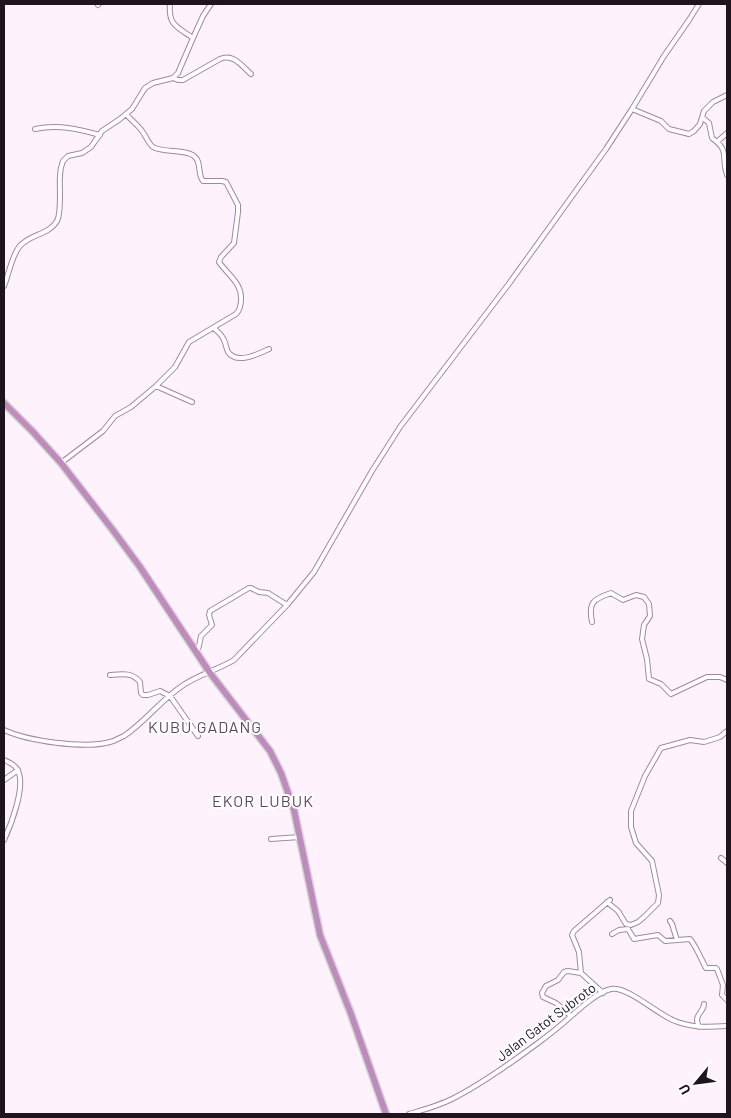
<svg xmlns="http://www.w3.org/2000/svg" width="731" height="1118" font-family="Barlow,sans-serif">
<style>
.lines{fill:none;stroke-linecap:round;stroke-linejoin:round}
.minor-casing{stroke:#a188a1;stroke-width:6}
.trunk-casing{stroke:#d6d5d6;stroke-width:9}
.minor{stroke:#fff;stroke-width:4}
.trunk{stroke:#be8cbc;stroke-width:6}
.labels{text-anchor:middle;stroke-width:4;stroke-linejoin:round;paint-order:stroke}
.street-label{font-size:14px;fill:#1e151e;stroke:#fff}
.quarter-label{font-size:16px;letter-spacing:1px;fill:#5e475e;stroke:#fff}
</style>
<rect width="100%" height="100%" fill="#fef2fd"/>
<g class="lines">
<g class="minor-casing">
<path id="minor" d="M 170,4 C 168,25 177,27 193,38
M 98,5 L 99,4
M 173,78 L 178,80 L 183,80 L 220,59 C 233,53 242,66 251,74
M 632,109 L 661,121 L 669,129 L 689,134 L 694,131 L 700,124 L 704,111 L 713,102 L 727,95
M 703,118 L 709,123 L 712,138 C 731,152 720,155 727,175
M 35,129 C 58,124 78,129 100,135
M 718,141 L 727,133
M 4,286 C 9,274 11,258 19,247 C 29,234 49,235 57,221 C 62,212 59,187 60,176 C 60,170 61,166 63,161 L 68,156 L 82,153 L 91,147 L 102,131 L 120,119 L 132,109 L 145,88 L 153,83 L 173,78 L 178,73 L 193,38 L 203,16 L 211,4
M 214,328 C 218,332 222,335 224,340 C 226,344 226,348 228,352 C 237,365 258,354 269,349
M 156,386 L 192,402
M 61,463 L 103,431 L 115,416 L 131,407 L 156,386 L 175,367 L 189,342 L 236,314 C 240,310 241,305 241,299 C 242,283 227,274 219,262 L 221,257 L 234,243 L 238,212 L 238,205 L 226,182 L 222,181 L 203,181 C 197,174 202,162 194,156 C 186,149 163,153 153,147 C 148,143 146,136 142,131 C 138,125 131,120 126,114
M 592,622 C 588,603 593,599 611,593 L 623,600 L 636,595 L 644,597 L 649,604 L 650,616 L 644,625 L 642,639 L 647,659 L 649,679 L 661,684 L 671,694 L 707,677 L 720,677 L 727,680
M 196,652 L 199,646 L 201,636 L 212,625 L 209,615 L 210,611 L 249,588 L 251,588 L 259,592 L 268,593 L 287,605
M 110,675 C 122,674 132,672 140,682 L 141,693 L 143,695 L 148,695 L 160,691 L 170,696 L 198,736
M 4,730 C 28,741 84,749 110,742 C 115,741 119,738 124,736 C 145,722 161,700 182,686 C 198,675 217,670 234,660 L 287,605 L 314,572 L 372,471 L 400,427 L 508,285 L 606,149 L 632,109 L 664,56 L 689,20 L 699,4
M 4,760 C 9,762 14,764 17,769 C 27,784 11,825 4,840
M 4,780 L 18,770
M 271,839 L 300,837
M 721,858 L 727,863
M 607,902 L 618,911 L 626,924 L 631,925 L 638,922 L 644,917 L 658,903 L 659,895 L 652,861 L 636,843 L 631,827 L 631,811 L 645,776 L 661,748 L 690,740 L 704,742 L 720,737 L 727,731
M 670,921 L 672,924 L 677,940
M 612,934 L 619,930 L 628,929 L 634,939 L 658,935 L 665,941 L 690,939 C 696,946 701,959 706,968 L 716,968 L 717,969 L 723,985 L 722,995 L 727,1000
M 603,993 L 581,973 L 579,952 L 572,935 L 574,931 L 610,900
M 571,1016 L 556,1003 L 543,997 L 542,993 L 546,986 L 558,980 L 564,972 L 568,971 L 581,973
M 699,1027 C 698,1027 697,1020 697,1020 C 697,1013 704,1011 704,1004
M 409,1114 C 423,1110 438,1106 452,1099 C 482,1084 511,1063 538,1043 C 546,1037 554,1031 562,1024 C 574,1014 596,992 611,989 C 628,986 658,1015 675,1021 C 692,1028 709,1027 727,1026"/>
</g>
<g class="trunk-casing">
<path id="trunk" d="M 4,403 L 33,432 L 61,463 L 112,529 L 140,567 L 210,673 L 270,751 L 281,773 L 294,810 L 320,935 L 351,1014 L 386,1114"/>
</g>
<use href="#minor" class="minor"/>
<use href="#trunk" class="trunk"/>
</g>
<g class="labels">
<g class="street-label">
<text transform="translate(546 1022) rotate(-37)" y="5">Jalan Gatot Subroto</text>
</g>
<g class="quarter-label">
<text x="205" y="733">KUBU GADANG</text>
<text x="263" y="807">EKOR LUBUK</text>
</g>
</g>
<rect width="731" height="1118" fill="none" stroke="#1e151e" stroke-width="10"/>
<g transform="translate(696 1083) rotate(241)" stroke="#ffffff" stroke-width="4" paint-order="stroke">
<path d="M0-4L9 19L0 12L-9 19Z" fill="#1e151e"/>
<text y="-8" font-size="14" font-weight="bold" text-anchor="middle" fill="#1e151e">U</text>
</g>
</svg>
